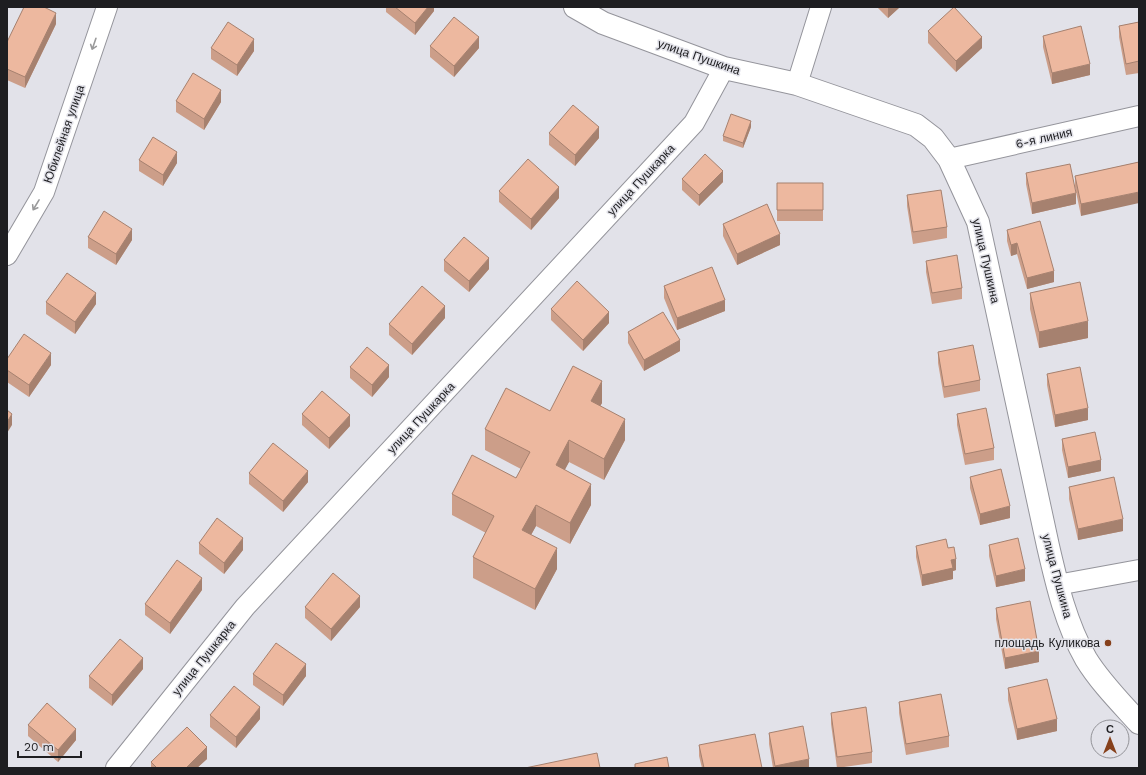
<svg xmlns="http://www.w3.org/2000/svg" width="1146" height="775" font-family="'Work Sans',sans-serif">
<style>
.lines{fill:none;stroke-linecap:round;stroke-linejoin:round}
.street-casing{stroke:#94949b;stroke-width:22}
.secondary-casing{stroke:#94949b;stroke-width:24}
.street{stroke:#fff;stroke-width:20}
.secondary{stroke:#fff;stroke-width:22}
.wall{fill:#cc9e89}
.shaded-wall{fill:#a6816f}
.building{fill:#edb89f;stroke:#a6816f}
.oneway{stroke:#9a9a9b}
.poi-dot{fill:#86401b;stroke:#e2e2e9;stroke-width:1.5}
.labels{text-anchor:middle;stroke-width:3;stroke-linejoin:round;paint-order:stroke}
.street-label{font-size:12px;fill:#1e1e21;stroke:#e2e2e9}
.poi-label{font-size:12px;fill:#1e1e21;stroke:#e2e2e9;text-anchor:end}
</style>
<rect width="100%" height="100%" fill="#e2e2e9"/>
<g class="lines">
<g class="street-casing">
<path id="street" d="M 797,84 L 821,7
M 949,159 L 1139,116
M 7,255 L 44,192 L 107,7
M 1057,585 L 1139,570
M 116,768 L 245,607 L 694,123 L 724,68"/>
</g>
<g class="secondary-casing">
<path id="secondary" d="M 575,7 L 603,23 L 724,68 L 797,84 L 916,125 L 933,138 L 949,159 L 978,222 L 1048,546 C 1057,585 1066,624 1086,659 C 1100,682 1121,703 1139,723"/>
</g>
<use href="#street" class="street"/>
<use href="#secondary" class="secondary"/>
</g>
<path class="wall" d="M 386,7 L 434,7 L 434,11 L 415,35 L 386,12 Z
M 877,7 L 900,7 L 888,18 Z
M 1139,22 L 1139,73 L 1126,75 L 1119,37 L 1119,26 Z
M 56,24 L 25,88 L 7,80 L 7,42 Z
M 928,31 L 982,48 L 956,72 L 928,43 Z
M 1043,36 L 1090,75 L 1052,84 L 1043,47 Z
M 430,46 L 479,48 L 454,77 L 430,57 Z
M 211,48 L 254,51 L 237,76 L 211,59 Z
M 176,101 L 221,102 L 204,130 L 176,112 Z
M 751,127 L 743,148 L 723,141 L 723,136 Z
M 549,133 L 599,138 L 575,166 L 549,145 Z
M 139,160 L 177,163 L 163,186 L 139,171 Z
M 1139,162 L 1081,216 L 1075,187 L 1075,176 Z
M 1026,173 L 1076,204 L 1032,214 L 1026,184 Z
M 682,179 L 723,182 L 699,206 L 682,190 Z
M 777,183 L 823,183 L 823,221 L 777,221 Z
M 499,191 L 559,198 L 531,230 L 499,202 Z
M 907,195 L 947,227 L 947,238 L 913,244 L 907,206 Z
M 723,224 L 780,245 L 737,265 L 723,236 Z
M 1007,230 L 1054,282 L 1027,289 L 1017,254 L 1011,256 L 1007,241 Z
M 88,237 L 132,240 L 116,265 L 88,248 Z
M 444,260 L 489,269 L 469,292 L 444,271 Z
M 926,261 L 962,288 L 962,299 L 932,304 L 926,272 Z
M 664,286 L 725,311 L 677,330 L 664,298 Z
M 1030,293 L 1088,338 L 1039,348 L 1030,309 Z
M 46,302 L 96,304 L 75,334 L 46,314 Z
M 551,309 L 609,323 L 583,351 L 551,320 Z
M 445,318 L 412,355 L 389,335 L 389,324 Z
M 628,332 L 680,351 L 644,371 L 628,343 Z
M 938,352 L 980,380 L 980,391 L 944,398 L 938,363 Z
M 7,359 L 51,365 L 29,397 L 7,382 Z
M 350,367 L 389,377 L 372,397 L 350,378 Z
M 1047,374 L 1088,420 L 1055,427 L 1047,385 Z
M 602,403 L 600,406 L 625,440 L 604,480 L 569,462 L 564,470 L 591,505 L 570,544 L 536,526 L 531,535 L 557,569 L 535,610 L 473,578 L 473,557 L 486,533 L 452,515 L 452,494 L 516,478 L 521,469 L 485,450 L 485,429 L 550,411 Z
M 302,414 L 350,426 L 329,449 L 302,425 Z
M 957,414 L 994,448 L 994,460 L 965,465 L 957,425 Z
M 1062,439 L 1101,471 L 1068,478 L 1062,450 Z
M 249,473 L 308,482 L 283,512 L 249,484 Z
M 970,477 L 1010,518 L 980,525 L 970,488 Z
M 1069,487 L 1123,531 L 1078,540 L 1069,499 Z
M 199,543 L 243,550 L 224,574 L 199,554 Z
M 989,545 L 1025,581 L 996,587 L 989,556 Z
M 916,546 L 948,548 L 956,570 L 953,571 L 953,579 L 922,586 L 916,557 Z
M 202,590 L 170,634 L 145,615 L 145,604 Z
M 305,607 L 360,607 L 331,641 L 305,618 Z
M 996,608 L 1039,662 L 1005,669 L 996,619 Z
M 143,669 L 112,706 L 89,688 L 89,676 Z
M 253,674 L 306,676 L 283,706 L 253,685 Z
M 1008,688 L 1057,731 L 1017,740 L 1008,700 Z
M 899,702 L 949,736 L 949,747 L 906,755 L 899,713 Z
M 831,713 L 872,752 L 872,763 L 837,768 L 831,724 Z
M 210,715 L 260,719 L 236,748 L 210,727 Z
M 28,725 L 76,740 L 58,762 L 28,736 Z
M 769,733 L 809,768 L 773,768 L 769,744 Z
M 699,745 L 762,768 L 702,768 L 699,756 Z
M 207,759 L 197,768 L 151,768 L 151,762 Z"/>
<path class="shaded-wall" d="M 428,7 L 434,7 L 434,11 L 415,35 L 415,23 Z
M 888,7 L 900,7 L 888,18 Z
M 56,13 L 56,24 L 25,88 L 25,77 Z
M 479,37 L 479,48 L 454,77 L 454,66 Z
M 982,37 L 982,48 L 956,72 L 956,61 Z
M 254,39 L 254,51 L 237,76 L 237,65 Z
M 1090,64 L 1090,75 L 1052,84 L 1052,73 Z
M 221,90 L 221,102 L 204,130 L 204,119 Z
M 751,121 L 751,127 L 743,148 L 743,143 Z
M 599,127 L 599,138 L 575,166 L 575,155 Z
M 177,152 L 177,163 L 163,186 L 163,175 Z
M 723,171 L 723,182 L 699,206 L 699,195 Z
M 559,187 L 559,198 L 531,230 L 531,219 Z
M 1139,192 L 1139,203 L 1081,216 L 1081,204 Z
M 1076,193 L 1076,204 L 1032,214 L 1032,203 Z
M 132,229 L 132,240 L 116,265 L 116,254 Z
M 780,234 L 780,245 L 737,265 L 737,254 Z
M 1017,243 L 1017,254 L 1011,256 L 1011,245 Z
M 489,258 L 489,269 L 469,292 L 469,281 Z
M 1054,271 L 1054,282 L 1027,289 L 1027,278 Z
M 96,293 L 96,304 L 75,334 L 75,322 Z
M 725,300 L 725,311 L 677,330 L 677,318 Z
M 445,306 L 445,318 L 412,355 L 412,344 Z
M 609,312 L 609,323 L 583,351 L 583,340 Z
M 1088,321 L 1088,338 L 1039,348 L 1039,332 Z
M 680,340 L 680,351 L 644,371 L 644,360 Z
M 51,353 L 51,365 L 29,397 L 29,385 Z
M 389,365 L 389,377 L 372,397 L 372,385 Z
M 602,381 L 602,403 L 591,423 L 591,401 Z
M 1088,408 L 1088,420 L 1055,427 L 1055,415 Z
M 12,414 L 12,425 L 7,433 L 7,422 Z
M 350,415 L 350,426 L 329,449 L 329,438 Z
M 625,419 L 625,440 L 604,480 L 604,459 Z
M 569,440 L 569,462 L 556,487 L 556,465 Z
M 1101,460 L 1101,471 L 1068,478 L 1068,467 Z
M 308,471 L 308,482 L 283,512 L 283,501 Z
M 591,484 L 591,505 L 570,544 L 570,523 Z
M 536,505 L 536,526 L 522,551 L 522,530 Z
M 1010,506 L 1010,518 L 980,525 L 980,514 Z
M 1123,519 L 1123,531 L 1078,540 L 1078,529 Z
M 243,538 L 243,550 L 224,574 L 224,563 Z
M 557,548 L 557,569 L 535,610 L 535,589 Z
M 956,559 L 956,570 L 953,571 L 953,579 L 922,586 L 922,575 L 951,560 Z
M 1025,569 L 1025,581 L 996,587 L 996,576 Z
M 202,578 L 202,590 L 170,634 L 170,623 Z
M 360,596 L 360,607 L 331,641 L 331,629 Z
M 1039,651 L 1039,662 L 1005,669 L 1005,658 Z
M 143,658 L 143,669 L 112,706 L 112,695 Z
M 306,664 L 306,676 L 283,706 L 283,695 Z
M 260,707 L 260,719 L 236,748 L 236,737 Z
M 1057,719 L 1057,731 L 1017,740 L 1017,729 Z
M 76,729 L 76,740 L 58,762 L 58,750 Z
M 207,747 L 207,759 L 197,768 L 186,768 Z
M 809,759 L 809,768 L 775,768 L 775,766 Z"/>
<path class="building" d="M 24,7 L 44,7 L 56,13 L 25,77 L 7,69 L 7,42 Z
M 395,7 L 428,7 L 415,23 Z
M 954,7 L 982,37 L 956,61 L 928,31 Z
M 454,17 L 479,37 L 454,66 L 430,46 Z
M 228,22 L 254,39 L 237,65 L 211,48 Z
M 1139,22 L 1139,61 L 1126,64 L 1119,26 Z
M 1081,26 L 1090,64 L 1052,73 L 1043,36 Z
M 193,73 L 221,90 L 204,119 L 176,101 Z
M 573,105 L 599,127 L 575,155 L 549,133 Z
M 731,114 L 751,121 L 743,143 L 723,136 Z
M 153,137 L 177,152 L 163,175 L 139,160 Z
M 705,154 L 723,171 L 699,195 L 682,179 Z
M 528,159 L 559,187 L 531,219 L 499,191 Z
M 1139,162 L 1139,192 L 1081,204 L 1075,176 Z
M 1070,164 L 1076,193 L 1032,203 L 1026,173 Z
M 777,183 L 823,183 L 823,210 L 777,210 Z
M 941,190 L 947,227 L 913,232 L 907,195 Z
M 767,204 L 780,234 L 737,254 L 723,224 Z
M 104,211 L 132,229 L 116,254 L 88,237 Z
M 1040,221 L 1054,271 L 1027,278 L 1017,243 L 1011,245 L 1007,230 Z
M 464,237 L 489,258 L 469,281 L 444,260 Z
M 957,255 L 962,288 L 932,293 L 926,261 Z
M 712,267 L 725,300 L 677,318 L 664,286 Z
M 67,273 L 96,293 L 75,322 L 46,302 Z
M 577,281 L 609,312 L 583,340 L 551,309 Z
M 1080,282 L 1088,321 L 1039,332 L 1030,293 Z
M 422,286 L 445,306 L 412,344 L 389,324 Z
M 663,312 L 680,340 L 644,360 L 628,332 Z
M 24,334 L 51,353 L 29,385 L 7,370 L 7,359 Z
M 973,345 L 980,380 L 944,387 L 938,352 Z
M 367,347 L 389,365 L 372,385 L 350,367 Z
M 573,366 L 602,381 L 591,401 L 625,419 L 604,459 L 569,440 L 556,465 L 591,484 L 570,523 L 536,505 L 522,530 L 557,548 L 535,589 L 473,557 L 494,516 L 452,494 L 472,455 L 516,478 L 530,452 L 485,429 L 506,388 L 550,411 Z
M 1080,367 L 1088,408 L 1055,415 L 1047,374 Z
M 322,391 L 350,415 L 329,438 L 302,414 Z
M 986,408 L 994,448 L 965,454 L 957,414 Z
M 7,410 L 12,414 L 7,422 Z
M 1095,432 L 1101,460 L 1068,467 L 1062,439 Z
M 273,443 L 308,471 L 283,501 L 249,473 Z
M 1001,469 L 1010,506 L 980,514 L 970,477 Z
M 1114,477 L 1123,519 L 1078,529 L 1069,487 Z
M 217,518 L 243,538 L 224,563 L 199,543 Z
M 1018,538 L 1025,569 L 996,576 L 989,545 Z
M 946,539 L 948,548 L 954,547 L 956,559 L 951,560 L 953,568 L 922,575 L 916,546 Z
M 177,560 L 202,578 L 170,623 L 145,604 Z
M 333,573 L 360,596 L 331,629 L 305,607 Z
M 1030,601 L 1039,651 L 1005,658 L 996,608 Z
M 120,639 L 143,658 L 112,695 L 89,676 Z
M 276,643 L 306,664 L 283,695 L 253,674 Z
M 1047,679 L 1057,719 L 1017,729 L 1008,688 Z
M 234,686 L 260,707 L 236,737 L 210,715 Z
M 941,694 L 949,736 L 906,744 L 899,702 Z
M 47,703 L 76,729 L 58,750 L 28,725 Z
M 866,707 L 872,752 L 837,757 L 831,713 Z
M 803,726 L 809,759 L 775,766 L 769,733 Z
M 187,727 L 207,747 L 186,768 L 157,768 L 151,762 Z
M 755,734 L 762,768 L 704,768 L 699,745 Z
M 597,753 L 600,768 L 525,768 Z
M 667,757 L 669,768 L 635,768 L 635,764 Z"/>
<defs><path id="oneway-shaft" d="M-6 0H5M1.5-3L5.5 0L1.5 3" fill="none" stroke-width="1.6" stroke-linecap="round" stroke-linejoin="round"/></defs>
<g class="oneway">
<use href="#oneway-shaft" transform="translate(94 44) rotate(109)"/>
<use href="#oneway-shaft" transform="translate(36 205) rotate(121)"/>
</g>
<circle class="poi-dot" cx="1108" cy="643" r="4"/>
<g class="labels">
<g class="street-label">
<text transform="translate(699 57) rotate(19)" y="4">улица Пушкина</text>
<text transform="translate(64 134) rotate(-71)" y="4">Юбилейная улица</text>
<text transform="translate(1044 138) rotate(-13)" y="4">6-я линия</text>
<text transform="translate(641 180) rotate(-47)" y="4">улица Пушкарка</text>
<text transform="translate(986 261) rotate(77)" y="4">улица Пушкина</text>
<text transform="translate(421 418) rotate(-47)" y="4">улица Пушкарка</text>
<text transform="translate(1057 576) rotate(75)" y="4">улица Пушкина</text>
<text transform="translate(204 658) rotate(-51)" y="4">улица Пушкарка</text>
</g>
<g class="poi-label">
<text x="1100" y="647">площадь Куликова</text>
</g>
</g>
<rect width="1146" height="775" fill="none" stroke="#1e1e21" stroke-width="16"/>
<g transform="translate(1110 739)"><circle r="19" fill="#e2e2e9" stroke="#949499"/>
<path d="M0-3L7 15L0 10L-7 15Z" fill="#86401b"/>
<text y="-6" font-size="11" font-weight="bold" text-anchor="middle" fill="#1e1e21">С</text>
</g>
<path d="M18 751v6h63v-6" fill="none" stroke="#1e1e21" stroke-width="2"/>
<text x="24" y="751" font-size="12" fill="#1e1e21" stroke="#e2e2e9" stroke-width="3" paint-order="stroke">20 m</text>
</svg>
